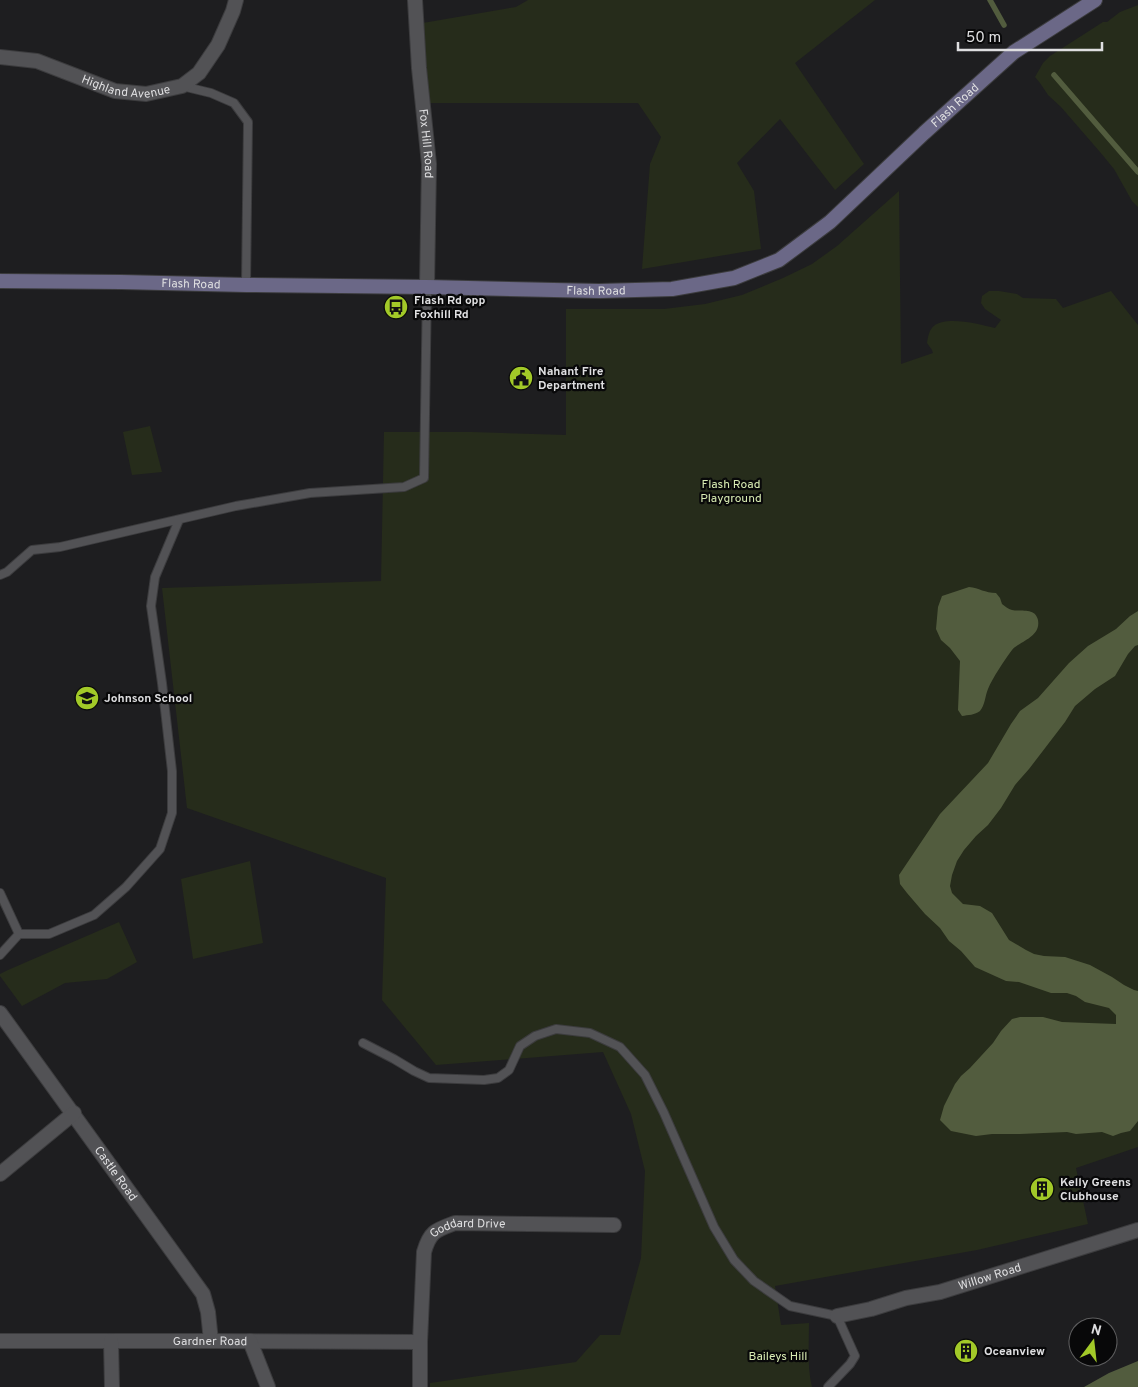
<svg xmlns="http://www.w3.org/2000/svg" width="1138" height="1387" font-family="Overpass,sans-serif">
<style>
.green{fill:#262c1b}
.water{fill:#525c3e}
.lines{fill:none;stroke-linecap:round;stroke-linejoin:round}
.stream{stroke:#525c3e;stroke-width:5.5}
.service-casing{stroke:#3c3c3e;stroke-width:10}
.minor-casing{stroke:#3c3c3e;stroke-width:16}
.tertiary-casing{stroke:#3c3c3e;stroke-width:16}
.secondary-casing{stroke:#3c3c3e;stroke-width:16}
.service{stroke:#525255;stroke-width:8}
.minor{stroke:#525255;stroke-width:14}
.tertiary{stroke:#525255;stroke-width:14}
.secondary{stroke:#6b6887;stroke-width:14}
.labels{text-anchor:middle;stroke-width:4.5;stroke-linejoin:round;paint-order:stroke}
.street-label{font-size:12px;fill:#dfdfe1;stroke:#080809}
.poi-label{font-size:12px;font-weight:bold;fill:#dfdfe1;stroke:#080809;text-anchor:start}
.park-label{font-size:12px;fill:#d9ecb3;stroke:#080809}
</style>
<rect width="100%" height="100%" fill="#1e1e20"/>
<path class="green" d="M 528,0 L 875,0 L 795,63 L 864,164 L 835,190 L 780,119 L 737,163 L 754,191 L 761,249 L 642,269 L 650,164 L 661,137 L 638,103 L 423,103 L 417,24 L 516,7 Z
M 1138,5 L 1138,207 L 1132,201 L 1114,169 L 1100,152 L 1061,107 L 1048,95 L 1040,83 L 1035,77 L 1043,63 L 1050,56 L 1103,22 L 1107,22 L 1120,12 Z
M 899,191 L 901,364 L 933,353 L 932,350 L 927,343 C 928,337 929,329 935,325 C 948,316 980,324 995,328 L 1001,320 L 985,309 L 981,303 L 982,296 L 989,291 L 999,291 L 1017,294 L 1023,298 L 1056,299 L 1063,308 L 1111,291 L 1138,325 L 1138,1147 L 1076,1168 L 1088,1224 L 977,1250 L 775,1286 L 781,1325 L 809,1323 C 809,1344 807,1367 812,1387 L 430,1387 L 430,1383 L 576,1362 L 600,1335 L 620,1335 L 641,1258 L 645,1171 L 631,1114 L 603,1052 L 436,1065 L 382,1000 L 386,878 L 187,808 L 162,588 L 381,581 L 384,432 L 472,432 L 566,435 L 566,309 L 664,309 L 705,304 L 742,295 L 783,278 L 812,264 L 837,246 Z
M 150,426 L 162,472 L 132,475 L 123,432 Z
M 250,861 L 263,943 L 193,959 L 181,879 Z
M 119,922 L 137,962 L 107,979 L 65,983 L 22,1006 L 0,976 L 0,974 L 8,970 Z"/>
<path class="water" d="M 969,587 C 979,588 985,593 996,593 L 1000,598 L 1002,604 C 1005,606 1008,609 1012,610 C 1021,612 1035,607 1038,620 C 1041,637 1020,641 1012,650 C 1004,661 993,677 988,689 C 985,696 985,705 980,711 C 975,715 968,715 962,716 L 958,710 L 960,661 L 950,648 L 941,640 L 936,629 L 938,607 L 942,596 Z
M 1138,611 L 1138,645 L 1135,646 L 1128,654 L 1115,676 L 1095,689 L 1075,706 L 1065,722 L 1029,769 L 1015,785 L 1001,808 L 988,825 L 976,836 L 964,850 L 957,861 L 952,875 L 950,886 L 952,893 L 963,904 L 980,906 L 992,913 L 1009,940 L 1026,950 L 1034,954 L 1044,956 L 1065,957 L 1090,965 L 1112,977 L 1124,985 L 1134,990 L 1138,991 L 1138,1121 L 1130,1131 L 1121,1133 L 1113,1136 L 1102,1132 L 1076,1134 L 1067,1132 L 1020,1134 L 992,1134 L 976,1136 L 951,1131 L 940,1120 L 944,1106 L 955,1084 L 961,1076 L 970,1068 L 993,1043 L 1001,1031 L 1012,1019 L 1020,1017 L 1043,1017 L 1062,1022 L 1116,1024 L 1116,1015 L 1109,1008 L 1085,1002 L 1076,996 L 1067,993 L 1051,993 L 1019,982 L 1006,981 L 975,967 L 961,951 L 949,941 L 940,928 L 925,914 L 907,893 L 900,884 L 899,875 L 940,814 L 988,763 L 1011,724 L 1020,711 L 1038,698 L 1069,663 L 1088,646 L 1116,629 L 1130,616 Z
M 1138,1361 L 1138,1387 L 1084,1387 L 1109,1373 Z"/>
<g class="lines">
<path class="stream" d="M 990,0 L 1004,25
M 1054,75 L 1138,172"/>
<g class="service-casing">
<path id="service" d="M 182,86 L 211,93 L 234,103 L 248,122 L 246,285
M 0,575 L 7,572 L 32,550 L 60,547 L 236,506 L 310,493 L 404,487 L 424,478 L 427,287
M 0,893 L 19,934 L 0,955
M 19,934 L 49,934 L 94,915 L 126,887 L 160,849 L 172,813 L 172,771 L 162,683 L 151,606 L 155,577 L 179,520
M 363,1043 L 394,1059 L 414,1071 L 429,1078 L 484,1080 L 498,1078 L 509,1070 L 520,1046 L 535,1036 L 556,1029 L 590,1033 L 620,1047 L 645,1075 L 664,1113 L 714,1227 L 734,1260 L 754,1281 L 790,1306 L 837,1316 L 855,1356 L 850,1364 L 828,1387"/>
</g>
<g class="minor-casing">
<g id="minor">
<path id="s1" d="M 0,57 L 37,61 L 115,91 L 146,94 L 182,86 L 199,73 L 218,45 L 233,11 L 236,0"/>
<path id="s2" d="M 0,1013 L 203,1294 L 208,1312 L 211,1341"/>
<path d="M 0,1174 L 74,1113"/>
<path id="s3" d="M 837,1316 L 871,1309 L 906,1298 L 940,1292 L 1138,1230"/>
<path id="s4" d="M 0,1341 L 211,1341 L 420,1342"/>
<path d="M 111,1341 L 112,1387"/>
<path d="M 250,1341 L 268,1387"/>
<path id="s5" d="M 420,1387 L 420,1342 L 424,1252 C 430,1231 436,1230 455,1223 L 614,1225"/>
</g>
</g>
<g class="tertiary-casing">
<g id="tertiary">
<path id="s6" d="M 415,0 L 419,68 L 429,164 L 427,287"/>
</g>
</g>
<g class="secondary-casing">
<g id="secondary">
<path id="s7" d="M 0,281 L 121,282 L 246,285 L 427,287 L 599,291 L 672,289 L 734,278 L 779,260 L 830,222 L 924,133 L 1014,52 L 1095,0"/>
</g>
</g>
<use href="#service" class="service"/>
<use href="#minor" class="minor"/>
<use href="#tertiary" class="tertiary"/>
<use href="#secondary" class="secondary"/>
</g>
<defs>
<g id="bus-disc" transform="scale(1.25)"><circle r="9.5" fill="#a2c928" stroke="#080809"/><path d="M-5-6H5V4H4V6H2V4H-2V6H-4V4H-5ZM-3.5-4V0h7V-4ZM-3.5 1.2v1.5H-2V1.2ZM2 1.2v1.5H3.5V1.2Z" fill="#111"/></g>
<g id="civic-disc" transform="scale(1.25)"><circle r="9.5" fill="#a2c928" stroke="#080809"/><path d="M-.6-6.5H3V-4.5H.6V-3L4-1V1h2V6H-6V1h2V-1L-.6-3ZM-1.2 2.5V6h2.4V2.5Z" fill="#111"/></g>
<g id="school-disc" transform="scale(1.25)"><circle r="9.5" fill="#a2c928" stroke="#080809"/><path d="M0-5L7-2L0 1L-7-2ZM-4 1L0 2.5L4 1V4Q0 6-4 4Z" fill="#111"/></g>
<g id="building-disc" transform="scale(1.25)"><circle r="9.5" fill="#a2c928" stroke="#080809"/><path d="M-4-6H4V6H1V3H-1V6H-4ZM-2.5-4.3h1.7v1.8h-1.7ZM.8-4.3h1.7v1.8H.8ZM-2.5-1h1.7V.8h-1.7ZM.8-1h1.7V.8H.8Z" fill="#111"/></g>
</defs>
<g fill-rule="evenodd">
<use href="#bus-disc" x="396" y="307"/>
<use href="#civic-disc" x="521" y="378"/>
<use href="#school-disc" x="87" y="698"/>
<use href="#building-disc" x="1042" y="1189"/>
<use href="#building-disc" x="966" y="1351"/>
</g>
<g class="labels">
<g class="street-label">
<text dy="4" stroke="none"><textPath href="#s1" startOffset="131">Highland Avenue</textPath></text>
<text dy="4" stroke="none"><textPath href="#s7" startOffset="1018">Flash Road</textPath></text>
<text dy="4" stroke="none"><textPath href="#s6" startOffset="144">Fox Hill Road</textPath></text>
<text dy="4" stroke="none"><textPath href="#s7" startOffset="191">Flash Road</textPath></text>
<text dy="4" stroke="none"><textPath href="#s7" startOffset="596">Flash Road</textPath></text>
<text dy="4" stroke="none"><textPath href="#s2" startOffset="198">Castle Road</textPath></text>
<text dy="4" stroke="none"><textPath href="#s5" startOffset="192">Goddard Drive</textPath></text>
<text dy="4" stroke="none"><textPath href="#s3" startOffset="158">Willow Road</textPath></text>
<text dy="4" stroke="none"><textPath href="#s4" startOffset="210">Gardner Road</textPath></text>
</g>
<g class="poi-label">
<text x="414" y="304">Flash Rd opp<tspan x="414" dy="14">Foxhill Rd</tspan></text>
<text x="538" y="375">Nahant Fire<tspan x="538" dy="14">Department</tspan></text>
<text x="104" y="702">Johnson School</text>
<text x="1060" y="1186">Kelly Greens<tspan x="1060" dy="14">Clubhouse</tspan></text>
<text x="984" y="1355">Oceanview</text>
</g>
<g class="park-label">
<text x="731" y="488">Flash Road<tspan x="731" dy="14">Playground</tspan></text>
<text x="778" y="1360">Baileys Hill</text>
</g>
</g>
<g transform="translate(1093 1342) rotate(15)"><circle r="24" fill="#080809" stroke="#5e5e5f"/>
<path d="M0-4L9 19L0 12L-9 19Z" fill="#a2c928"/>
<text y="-8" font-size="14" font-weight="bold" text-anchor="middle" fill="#dfdfe1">N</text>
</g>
<path d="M958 42v8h144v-8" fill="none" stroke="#dfdfe1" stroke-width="2.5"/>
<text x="966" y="42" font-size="15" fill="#dfdfe1" stroke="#080809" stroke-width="4" paint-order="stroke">50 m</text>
</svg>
